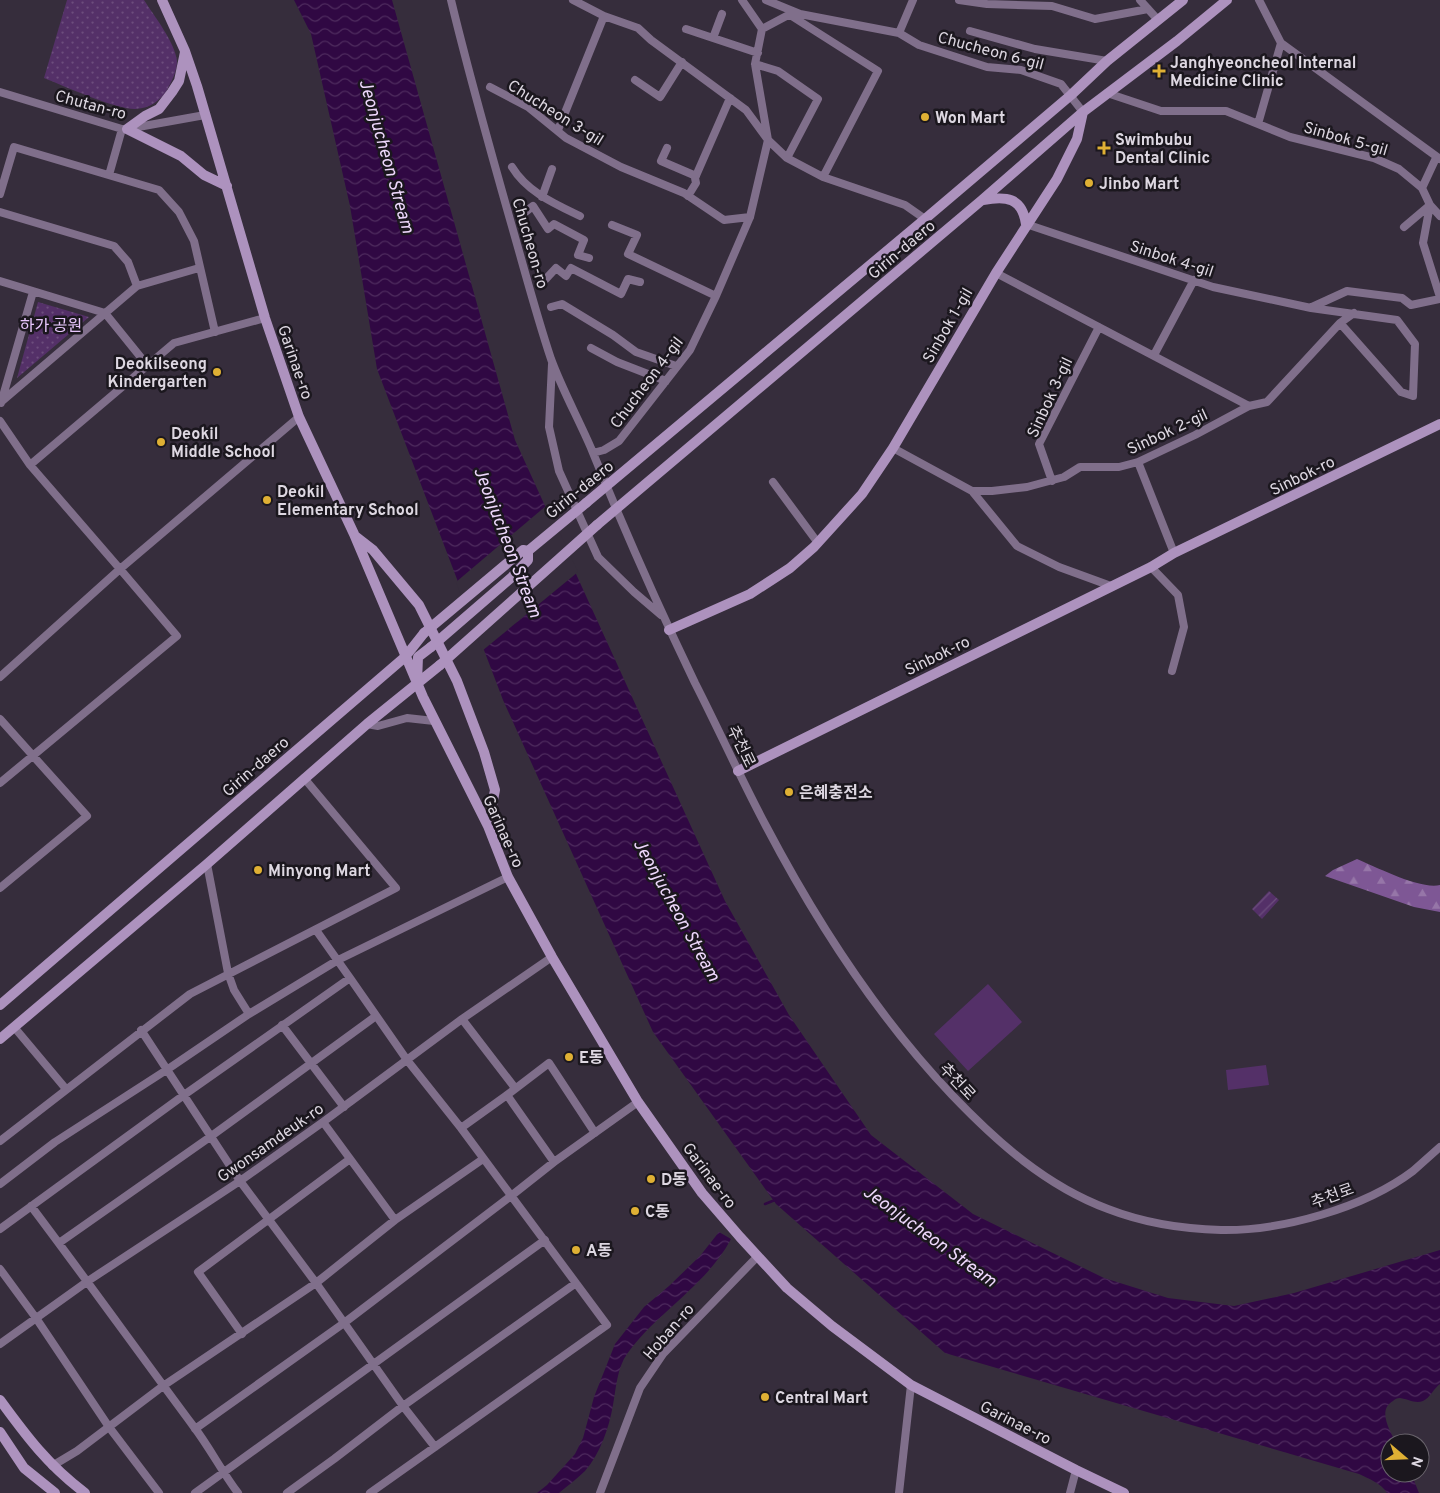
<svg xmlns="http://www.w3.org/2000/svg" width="1440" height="1493" font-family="Overpass,'Noto Sans KR',sans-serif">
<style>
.grass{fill:url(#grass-dots)}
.forest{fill:url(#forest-firs)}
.garden{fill:url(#garden-furrows)}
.pitch{fill:#543068}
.water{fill:url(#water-waves)}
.pier{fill:#362d3c}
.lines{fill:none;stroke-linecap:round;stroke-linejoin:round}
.stream{stroke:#300843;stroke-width:2.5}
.street{stroke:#806f8b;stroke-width:8}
.secondary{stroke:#ad92be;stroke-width:10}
.secondary-bridge{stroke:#ad92be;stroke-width:10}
.poi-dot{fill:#dfb034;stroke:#1b171e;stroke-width:2}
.labels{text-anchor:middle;stroke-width:5;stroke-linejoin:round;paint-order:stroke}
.street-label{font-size:16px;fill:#ddd7e1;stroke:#1b171e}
.poi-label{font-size:16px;font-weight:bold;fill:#ddd7e1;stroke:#1b171e;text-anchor:start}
.park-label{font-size:16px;fill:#e7c6fc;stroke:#1b171e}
.water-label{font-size:18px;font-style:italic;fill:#eed8fc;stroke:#1b171e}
</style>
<defs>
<pattern id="grass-dots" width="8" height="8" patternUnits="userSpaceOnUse" patternTransform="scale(1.25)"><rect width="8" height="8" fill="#543068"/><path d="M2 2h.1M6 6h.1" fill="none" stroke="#6c4d7d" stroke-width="1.8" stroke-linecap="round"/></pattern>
<pattern id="forest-firs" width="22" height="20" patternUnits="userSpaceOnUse" patternTransform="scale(1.25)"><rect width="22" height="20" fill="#7e5795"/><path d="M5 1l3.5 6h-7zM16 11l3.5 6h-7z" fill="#9676a8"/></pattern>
<pattern id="garden-furrows" width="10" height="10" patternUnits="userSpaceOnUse" patternTransform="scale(1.25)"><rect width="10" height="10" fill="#543068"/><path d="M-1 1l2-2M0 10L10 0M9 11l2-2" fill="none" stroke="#6c4d7d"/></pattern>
<pattern id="water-waves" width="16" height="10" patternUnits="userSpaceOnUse" patternTransform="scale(1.25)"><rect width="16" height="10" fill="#300843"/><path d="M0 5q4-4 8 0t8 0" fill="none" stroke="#4e2b5e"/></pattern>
</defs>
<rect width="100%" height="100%" fill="#362d3c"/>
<path class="grass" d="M 67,0 L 144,0 C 154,16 175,42 177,61 C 177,71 172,81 167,90 C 160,101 150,108 136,109 C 117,110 64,86 44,78 Z
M 38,302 L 89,317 L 17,378 Z"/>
<path class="forest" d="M 1357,859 C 1376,867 1421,890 1440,885 L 1440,912 L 1414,907 L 1325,876 L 1333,870 Z"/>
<path class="garden" d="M 1269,891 L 1279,900 L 1262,919 L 1252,909 Z"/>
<path class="pitch" d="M 988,984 L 1022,1022 L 968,1071 L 934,1034 Z
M 1266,1065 L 1269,1085 L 1228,1090 L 1226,1070 Z"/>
<path class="water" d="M 294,0 L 392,0 L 515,440 L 725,901 L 789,1015 L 871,1135 L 973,1214 L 1104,1278 L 1168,1298 L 1234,1306 L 1294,1293 L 1440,1250 L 1440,1384 C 1434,1388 1430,1398 1423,1401 C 1415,1404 1408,1399 1400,1398 C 1397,1398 1395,1399 1393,1401 C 1377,1410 1390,1431 1396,1443 L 1390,1443 L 1390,1473 L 1411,1473 L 1419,1493 L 1387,1493 C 1381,1483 1369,1479 1359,1474 L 945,1353 L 776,1204 L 653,1032 L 503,700 L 377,369 L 350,206 L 311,34 Z
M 719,1232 L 731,1239 C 706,1286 657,1312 627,1354 C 617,1368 616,1389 613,1405 C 609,1428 600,1454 585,1471 C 577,1479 567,1486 559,1493 L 537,1493 L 547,1485 L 575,1454 L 583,1438 L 594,1397 L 615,1344 L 644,1307 L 669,1286 L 700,1256 Z"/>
<path class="pier" d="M 547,505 L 578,572 L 482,651 L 456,582 Z"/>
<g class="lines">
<path class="stream" d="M 765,1204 L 775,1200"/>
<path class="street" d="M 451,0 C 469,75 490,149 511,223 C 524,268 536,314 551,359 C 562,389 578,418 591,448 C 623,527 658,606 695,683 C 719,730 741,779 766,826 C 817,923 876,1015 952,1095 C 997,1142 1046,1186 1108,1209 C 1144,1223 1183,1229 1221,1230 C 1282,1231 1364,1208 1413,1171 C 1422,1163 1431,1155 1440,1147
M 573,0 L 604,16 L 638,28 L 651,40 L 746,110 L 768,140 L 787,158 L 823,177 L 905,205 L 925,219
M 766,0 L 800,14 L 899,33 L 919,45 L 987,67 L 1021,70 L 1061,84 L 1083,112
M 959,0 L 987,4 L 1052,6 L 1095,19 L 1148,9
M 1140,0 L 1158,20
M 1259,0 L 1281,43 L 1440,159
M 790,15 L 878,71 L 823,177
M 686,29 L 758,53
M 762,29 L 794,12
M 970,31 L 1035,49 L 1107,61
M 899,33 L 913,0
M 713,38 L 722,14
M 755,64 L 778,71 L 818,99 L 787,158
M 635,80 L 660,97 L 682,62
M 490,87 L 528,107 L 566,138 L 621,167 L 684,193 L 724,220 L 750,217
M 0,92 L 122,129 L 127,129 L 205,115
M 1107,93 L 1161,111 L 1226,111 L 1290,137 L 1374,158 L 1399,169 L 1422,188 L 1430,205 L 1423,243 L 1440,297
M 1258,124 L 1281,43
M 558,130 L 604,16
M 667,148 L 661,161 L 696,176
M 512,167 C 527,192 555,204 580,216
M 109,175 L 122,129
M 1422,188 L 1436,158
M 0,194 L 14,147 L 159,190 L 179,212 L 194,241 L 215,332
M 688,196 L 696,183 L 695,178 L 730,98
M 542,197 L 552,169
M 0,212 L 114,246 L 128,262 L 137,286
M 524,213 L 533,206 L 548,229 L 554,224 L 584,240 L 578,255 L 589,258
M 1026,224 L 1213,287 L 1311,308 L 1397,320 L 1415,344 L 1413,396 L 1401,392 L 1340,323
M 612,225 L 637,235 L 628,254 L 716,296
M 1404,227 L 1430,205 L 1440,216
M 996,273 L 1249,406
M 0,281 L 105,313 L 147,365
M 543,282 L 556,268 L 566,276 L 571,268 L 621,294 L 628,279 L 640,282
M 551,307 L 562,304 L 613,335 L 636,352 L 676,366
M 1312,307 L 1347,291 L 1402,298 L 1411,305 L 1440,299
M 591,348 L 617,362 L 666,381
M 1154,355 L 1194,280
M 552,364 L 549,427 L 559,471 L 598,557 L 634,592 L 661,615
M 1,402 L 137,286 L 199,268
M 1,403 L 33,292
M 0,421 L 30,465 L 120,569 L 299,417
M 893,448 L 972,491 L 992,491 L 1027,487 L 1064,477 L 1080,467 L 1119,467 L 1138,462 L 1195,435 L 1249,406 L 1267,402 L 1340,323 L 1354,313
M 593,453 L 604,450 L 619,441 L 690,350 L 716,296 L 750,217 L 768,140 L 755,64 L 762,29 L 742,0
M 1138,462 L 1174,553
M 30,465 L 174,343 L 265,318
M 1052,481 L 1039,444 L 1099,327
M 773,482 L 818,543
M 972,491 L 1017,546 L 1059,567 L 1111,586
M 1151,567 L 1178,595 L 1184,627 L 1172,671
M 0,677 L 120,569 L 177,636 L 0,783
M 0,719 L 87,816 L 0,888
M 367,724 L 378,726 L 407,718 L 434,721
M 207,864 L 228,973 L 234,990 L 249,1014
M 316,930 L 350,978
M 462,1019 L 515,1088
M 282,1025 L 344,1107
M 14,1027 L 66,1089
M 141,1030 L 240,1181 L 316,1283 L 403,1406 L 435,1447
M 507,1095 L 549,1063 L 595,1133
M 323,1122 L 395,1220
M 461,1128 L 507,1095 L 554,1162
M 0,1141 L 190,994 L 396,888 L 304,778
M 0,1184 L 55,1142 L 168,1069 L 249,1014 L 338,960 L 508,877
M 31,1206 C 86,1279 139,1353 194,1427 C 210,1448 222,1472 238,1493
M 0,1229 L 184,1095 L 350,978 L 407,1060 L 461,1128 L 607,1325 L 370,1493
M 59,1243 L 210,1137 L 376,1016
M 0,1269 L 36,1318 L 109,1427 L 159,1493
M 242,1334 L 198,1272 L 350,1159
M 0,1344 L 88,1281 L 240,1181 L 323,1122 L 462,1019 L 552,957
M 195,1429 L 344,1323 L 511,1196 L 554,1162 L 638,1102
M 52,1466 L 77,1451 L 163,1386 L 316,1283 L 395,1220 L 483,1159
M 195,1493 L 545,1240
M 287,1493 L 334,1459 L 403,1406 L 576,1283
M 600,1493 L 640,1388 L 663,1354 L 757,1257
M 899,1493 L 911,1385
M 1070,1493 L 1076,1470"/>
<path class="secondary" d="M 162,0 L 185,51 L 197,86 L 265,318 L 299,417 L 354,534 L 423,697 L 488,826 L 508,877 L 552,957 L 638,1102 L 702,1193 L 740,1237 L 787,1288 L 832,1326 L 911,1385 L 1076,1470 L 1124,1493
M 185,52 L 179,81 L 172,92 L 159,109 L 145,116 L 127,129 L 181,156 L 204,175 L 227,186
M 983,200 C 1006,196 1022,197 1026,224
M 586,503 L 925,219 L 1071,95 L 1107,61 L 1183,0
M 597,525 L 982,200 L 1083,112 L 1177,41 L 1227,0
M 355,536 L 373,550 L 419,605 L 457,681 L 484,752 L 495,790 L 488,826
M 669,630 L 750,594 L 790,568 L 814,547 L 862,494 L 893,448 L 996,273 L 1057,179 L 1077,139 L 1083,112
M 417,682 L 418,657 L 431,647
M 738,771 L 1151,567 L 1174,553 L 1440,424
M 0,1005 L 405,657 L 424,633
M 0,1039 L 207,864 L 367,724 L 440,665
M 0,1400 C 27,1437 48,1465 85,1493
M 0,1432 L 24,1468 L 55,1493"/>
<path class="secondary-bridge" d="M 424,633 L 523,550 L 528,551 L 586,503
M 431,647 L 512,577 L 528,560 L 528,551
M 440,665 L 597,525"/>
</g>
<g class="poi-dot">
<path d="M1156.5 63.5h5v5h5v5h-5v5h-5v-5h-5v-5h5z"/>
<circle cx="925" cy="117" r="5"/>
<path d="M1101.5 140.5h5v5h5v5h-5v5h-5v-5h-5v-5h5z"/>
<circle cx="1089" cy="183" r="5"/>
<circle cx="217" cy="372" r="5"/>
<circle cx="161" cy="442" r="5"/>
<circle cx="267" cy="500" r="5"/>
<circle cx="789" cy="792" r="5"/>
<circle cx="258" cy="870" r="5"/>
<circle cx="569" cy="1057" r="5"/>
<circle cx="651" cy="1179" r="5"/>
<circle cx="635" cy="1211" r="5"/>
<circle cx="576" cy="1250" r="5"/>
<circle cx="765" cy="1397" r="5"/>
</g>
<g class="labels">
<g class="street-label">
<text transform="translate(991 50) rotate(15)" y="6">Chucheon 6-gil</text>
<text transform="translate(91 104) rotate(15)" y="6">Chutan-ro</text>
<text transform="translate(556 112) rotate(32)" y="6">Chucheon 3-gil</text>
<text transform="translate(1346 138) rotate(16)" y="6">Sinbok 5-gil</text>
<text transform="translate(531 243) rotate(74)" y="6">Chucheon-ro</text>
<text transform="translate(901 249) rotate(-40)" y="6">Girin-daero</text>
<text transform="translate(1172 258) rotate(18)" y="6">Sinbok 4-gil</text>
<text transform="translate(947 325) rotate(-60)" y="6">Sinbok 1-gil</text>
<text transform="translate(296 362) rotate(71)" y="6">Garinae-ro</text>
<text transform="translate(646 382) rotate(-53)" y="6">Chucheon 4-gil</text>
<text transform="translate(1049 397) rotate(-65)" y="6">Sinbok 3-gil</text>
<text transform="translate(1167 431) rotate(-25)" y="6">Sinbok 2-gil</text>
<text transform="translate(1302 475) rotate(-26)" y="6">Sinbok-ro</text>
<text transform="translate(579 489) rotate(-39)" y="6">Girin-daero</text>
<text transform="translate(937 655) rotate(-26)" y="6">Sinbok-ro</text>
<text transform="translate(742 746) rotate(64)" y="6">추천로</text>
<text transform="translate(255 766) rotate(-41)" y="6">Girin-daero</text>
<text transform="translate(504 831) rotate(66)" y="6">Garinae-ro</text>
<text transform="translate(958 1081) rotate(47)" y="6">추천로</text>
<text transform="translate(270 1142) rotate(-35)" y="6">Gwonsamdeuk-ro</text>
<text transform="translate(710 1175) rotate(53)" y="6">Garinae-ro</text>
<text transform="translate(1332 1195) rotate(-20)" y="6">추천로</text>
<text transform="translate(668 1331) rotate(-49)" y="6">Hoban-ro</text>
<text transform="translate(1016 1422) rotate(27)" y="6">Garinae-ro</text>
</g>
<g class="poi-label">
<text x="1170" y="68">Janghyeoncheol Internal<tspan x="1170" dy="18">Medicine Clinic</tspan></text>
<text x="935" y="123">Won Mart</text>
<text x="1115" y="145">Swimbubu<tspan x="1115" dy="18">Dental Clinic</tspan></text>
<text x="1099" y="189">Jinbo Mart</text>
<text x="207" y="369" text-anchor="end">Deokilseong<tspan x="207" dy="18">Kindergarten</tspan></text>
<text x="171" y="439">Deokil<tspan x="171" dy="18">Middle School</tspan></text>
<text x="277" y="497">Deokil<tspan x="277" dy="18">Elementary School</tspan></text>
<text x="799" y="798">은혜충전소</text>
<text x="268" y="876">Minyong Mart</text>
<text x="579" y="1063">E동</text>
<text x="661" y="1185">D동</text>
<text x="645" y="1217">C동</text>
<text x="586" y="1256">A동</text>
<text x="775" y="1403">Central Mart</text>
</g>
<g class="park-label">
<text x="51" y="331">하가 공원</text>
</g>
<g class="water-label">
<text transform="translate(387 156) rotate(74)" y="6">Jeonjucheon Stream</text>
<text transform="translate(508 542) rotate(69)" y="6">Jeonjucheon Stream</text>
<text transform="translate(677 910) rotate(61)" y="6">Jeonjucheon Stream</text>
<text transform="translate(930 1236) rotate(36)" y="6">Jeonjucheon Stream</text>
</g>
</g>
<g transform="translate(1405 1458) rotate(109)"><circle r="24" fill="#1b171e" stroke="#69646c"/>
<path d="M0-4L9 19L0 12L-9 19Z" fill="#dfb034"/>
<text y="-8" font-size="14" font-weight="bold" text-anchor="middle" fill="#ddd7e1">N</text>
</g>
</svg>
